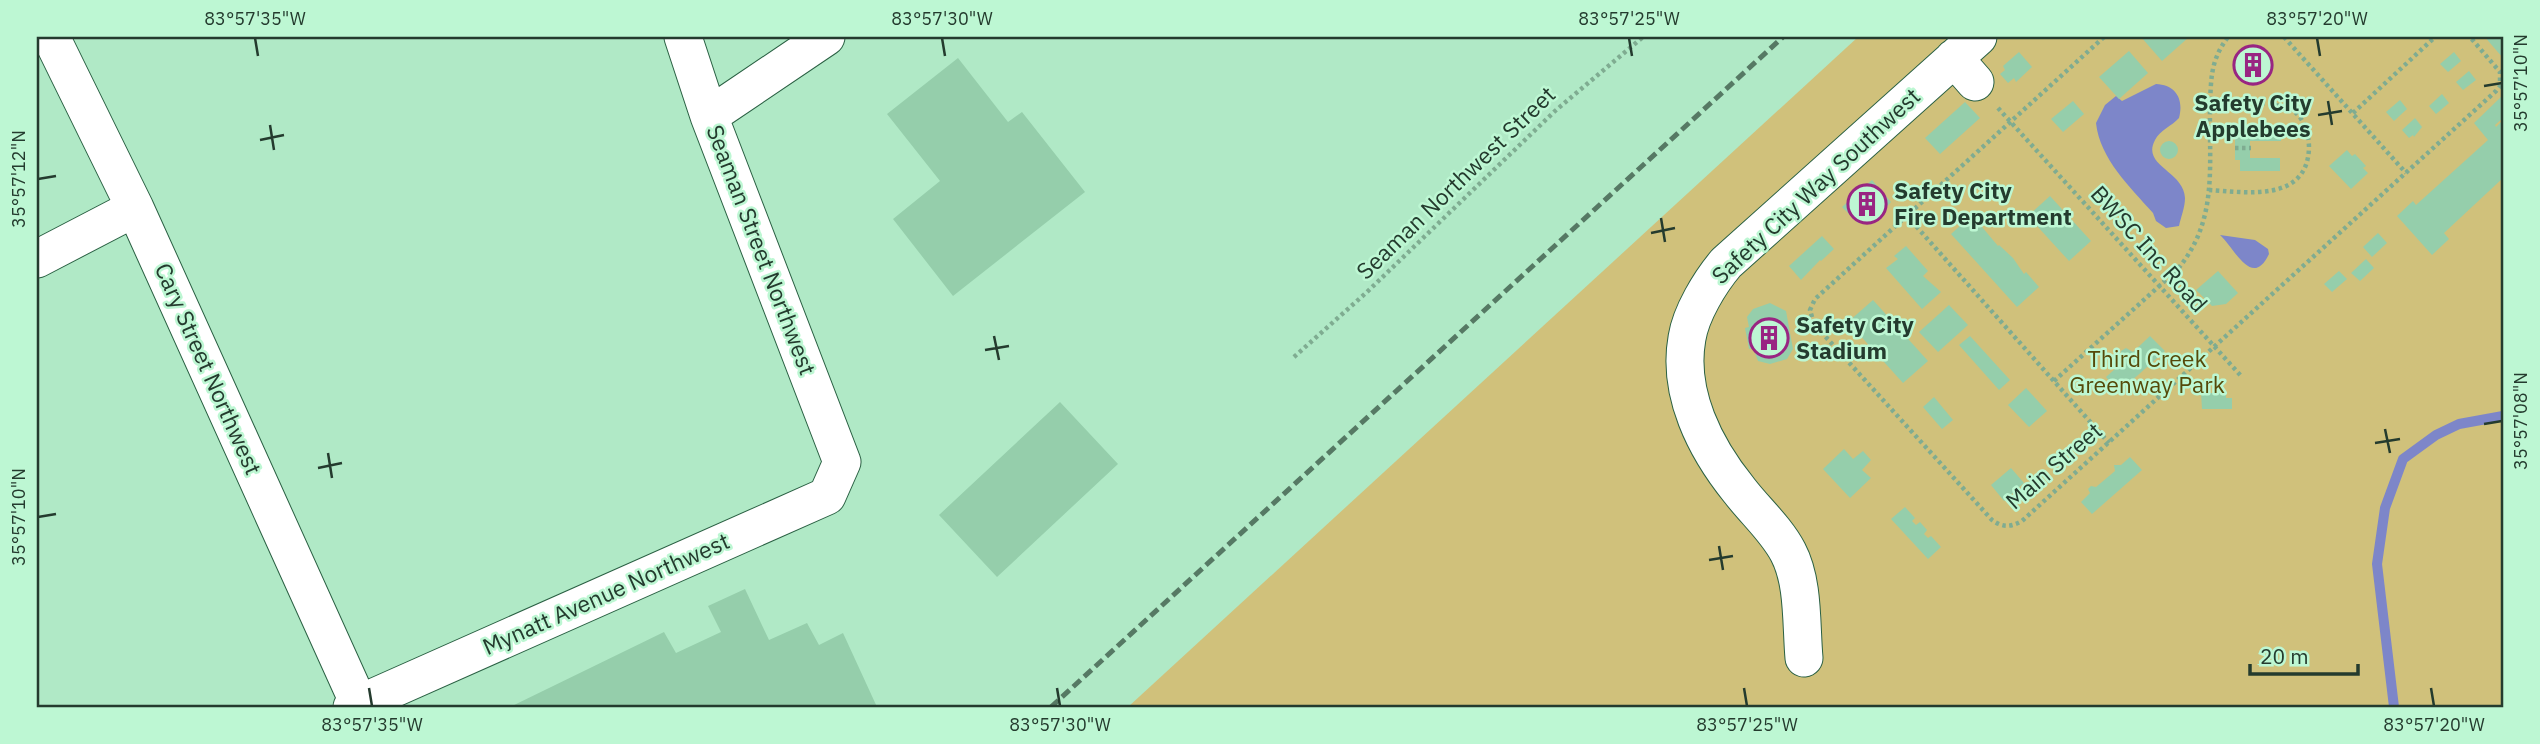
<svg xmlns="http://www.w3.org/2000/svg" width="2540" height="744" font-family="'IBM Plex Sans',sans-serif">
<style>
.green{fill:#d0c17b}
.water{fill:#7d86c9}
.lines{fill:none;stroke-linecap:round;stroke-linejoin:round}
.stream{stroke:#7d86c9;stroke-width:10}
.building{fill:#95ceab}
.minor-casing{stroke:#2a6043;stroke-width:39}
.path{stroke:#7fac91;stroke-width:4.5;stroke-dasharray:3.5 3.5;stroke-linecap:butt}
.minor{stroke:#fff;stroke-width:37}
.rail{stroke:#567964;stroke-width:5;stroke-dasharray:10 5;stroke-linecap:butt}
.ticks{fill:none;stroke:#243b2e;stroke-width:2.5}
.labels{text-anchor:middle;stroke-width:5;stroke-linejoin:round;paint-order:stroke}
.poi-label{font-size:23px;font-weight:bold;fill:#243b2e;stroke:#bdf7d3;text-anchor:start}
.street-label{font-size:23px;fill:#243b2e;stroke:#bdf7d3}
.park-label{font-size:23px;fill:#554909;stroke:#bdf7d3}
.neatline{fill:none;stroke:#243b2e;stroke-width:2.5}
.ticks-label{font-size:18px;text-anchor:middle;fill:#243b2e}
</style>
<rect width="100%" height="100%" fill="#b0e9c6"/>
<path class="green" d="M 1858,37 L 2503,37 L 2503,707 L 1128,707 Z"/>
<path class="water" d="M 2156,84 C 2176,85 2184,99 2179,118 C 2172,126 2160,130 2155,140 C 2141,166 2184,171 2185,198 C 2185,207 2181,217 2179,226 L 2166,228 L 2156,221 L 2153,213 C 2130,187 2100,159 2096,123 L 2105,105 L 2116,96 L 2122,101 Z
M 2220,235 L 2255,240 L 2268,249 L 2269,254 C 2252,290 2234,247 2220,235 Z"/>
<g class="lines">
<path class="stream" d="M 2394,707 L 2377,564 L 2385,508 L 2403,459 L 2436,435 L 2459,424 L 2503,416"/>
</g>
<path class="building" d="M 2141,37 L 2189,37 L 2162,61 Z
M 2485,37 L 2503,37 L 2503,58 L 2490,43 Z
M 2255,44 L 2265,52 L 2263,55 L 2274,67 L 2252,85 L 2233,63 Z
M 2129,51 L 2148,73 L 2119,99 L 2099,77 Z
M 2019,52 L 2032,67 L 2016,82 L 2014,78 L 2008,83 L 2000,74 L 2005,70 L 2003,66 Z
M 2454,52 L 2461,61 L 2448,72 L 2440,64 Z
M 958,58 L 1008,122 L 1022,112 L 1085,192 L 953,296 L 893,219 L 940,181 L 887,114 Z
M 2469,71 L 2476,80 L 2463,90 L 2456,82 Z
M 2442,94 L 2449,103 L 2436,114 L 2429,106 Z
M 2503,95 L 2503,118 L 2495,125 L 2496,127 L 2503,120 L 2503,178 L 2444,233 L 2449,239 L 2432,255 L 2397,216 L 2413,201 L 2416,205 L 2488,140 L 2474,123 Z
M 2400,100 L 2407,109 L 2394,121 L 2386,112 Z
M 2073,101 L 2084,114 L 2063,132 L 2051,119 Z
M 1965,102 L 1980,118 L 1940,154 L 1925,138 Z
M 2415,118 L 2422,127 L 2414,137 L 2413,135 L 2409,138 L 2402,130 Z
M 2240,127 L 2281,127 L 2281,141 L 2250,141 L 2250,158 L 2280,158 L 2280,171 L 2240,171 L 2240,160 L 2235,160 L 2235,137 L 2241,137 Z
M2160 150a9 9 0 1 1 18 0a9 9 0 1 1-18 0Z
M 2347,150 L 2352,156 L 2355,154 L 2366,166 L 2363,168 L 2368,173 L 2351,189 L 2329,166 Z
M 1872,180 L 1891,202 L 1876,219 L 1870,213 L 1858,223 L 1842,207 Z
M 2050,196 L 2091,241 L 2069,261 L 2028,216 Z
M 1972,215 L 1998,246 L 1999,245 L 2013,258 L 2024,274 L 2026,272 L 2039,287 L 2017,307 L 1951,234 Z
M 2378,233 L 2387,243 L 2372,257 L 2363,247 Z
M 1822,236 L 1834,249 L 1821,261 L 1820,260 L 1801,280 L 1789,266 Z
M 1906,246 L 1928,271 L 1923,276 L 1941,292 L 1922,309 L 1886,268 L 1898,259 L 1894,256 Z
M 2366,259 L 2374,268 L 2360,281 L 2351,273 Z
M 2218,271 L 2238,293 L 2226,304 L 2212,306 L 2196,290 Z
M 2339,271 L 2347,279 L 2332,292 L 2324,284 Z
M 1873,300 L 1928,361 L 1903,383 L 1848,322 Z
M 1770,303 L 1786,311 L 1793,349 L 1787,359 L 1770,364 L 1758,361 L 1753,348 L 1749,349 L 1745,328 L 1749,327 L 1747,317 L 1753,309 Z
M 1949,305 L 1968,325 L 1938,352 L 1919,332 Z
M 1970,336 L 2010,380 L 1999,390 L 1959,345 Z
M 2150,336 L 2165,351 L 2119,392 L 2106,377 L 2124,361 L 2120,356 L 2121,351 L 2126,348 L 2133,352 Z
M 2026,388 L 2047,411 L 2029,427 L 2008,405 Z
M 2201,393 L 2226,393 L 2226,398 L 2232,398 L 2232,409 L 2202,409 Z
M 1934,397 L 1953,420 L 1942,429 L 1923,407 Z
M 1060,402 L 1118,464 L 997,577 L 939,515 Z
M 1844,449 L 1853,459 L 1863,451 L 1871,460 L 1862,470 L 1871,478 L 1850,498 L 1823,469 Z
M 2130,457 L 2142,470 L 2092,514 L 2081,502 L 2090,493 L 2088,489 L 2091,486 L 2096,487 L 2115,471 L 2114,465 L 2121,465 Z
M 2011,468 L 2024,483 L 2004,501 L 1991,485 Z
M 1905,507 L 1915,518 L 1912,521 L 1916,525 L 1920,522 L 1927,530 L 1924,534 L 1928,538 L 1931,536 L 1941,547 L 1928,559 L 1891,519 Z
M 745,589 L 769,640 L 807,623 L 819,645 L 843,633 L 877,707 L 510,707 L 664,632 L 676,653 L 721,632 L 708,606 Z"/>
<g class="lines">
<g class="minor-casing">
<path id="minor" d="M 51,37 L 135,208 L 359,704
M 1954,58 L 1975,82
M 709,116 L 826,37
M 37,259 L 135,208
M 1804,658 C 1801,625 1804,582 1788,552 C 1776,529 1755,511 1739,490 C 1705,448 1677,393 1687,338 C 1691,313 1710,282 1726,263 L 1978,37
M 352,707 L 827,496 L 842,462 L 709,116 L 683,37"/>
</g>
<path class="path" d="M 2104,37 L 1815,299 L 1810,310 L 1814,324 L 1992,520 C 2003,528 2011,527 2022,521 L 2496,91 L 2500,86 L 2500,72 L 2470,37
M 2284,37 L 2406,173
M 1998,108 L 2242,377
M 2353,113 L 2435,37
M 2235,148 L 2251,148
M 2209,190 C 2246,192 2307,203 2309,148 C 2309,136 2305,121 2296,113 C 2279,100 2231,101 2210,100
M 1907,216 L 2109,443
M 1294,357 L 1367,292 L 1555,111 L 1643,37
M 2054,381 L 2177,270 C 2218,221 2209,169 2210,109 C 2211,79 2210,61 2228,37"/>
<use href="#minor" class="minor"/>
<path class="rail" d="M 1051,707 L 1783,37"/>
</g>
<path class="ticks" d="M 255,38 L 258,56M 942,38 L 945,56M 1629,38 L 1632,56M 2317,38 L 2320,56M 2484,86 L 2502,83M 2328,101 L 2332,125M 2318,115 L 2342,111M 270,125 L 274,150M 260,140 L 284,135M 38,179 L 56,176M 1661,218 L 1665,242M 1651,233 L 1675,228M 994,336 L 999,360M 985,350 L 1009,346M 2484,424 L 2502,421M 2385,429 L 2390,453M 2375,443 L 2400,439M 328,453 L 332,478M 318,468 L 342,463M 38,517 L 56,514M 1719,546 L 1723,570M 1709,560 L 1733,556M 369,688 L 372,706M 1057,688 L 1060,706M 1744,688 L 1747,706M 2431,688 L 2434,706"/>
<defs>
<g id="building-ring" transform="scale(2.0125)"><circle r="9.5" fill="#bdf7d3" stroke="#992582" stroke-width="1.5"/><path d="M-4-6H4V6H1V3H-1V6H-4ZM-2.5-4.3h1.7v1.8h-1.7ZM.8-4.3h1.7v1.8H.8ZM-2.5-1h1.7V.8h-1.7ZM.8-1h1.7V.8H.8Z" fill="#992582"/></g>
</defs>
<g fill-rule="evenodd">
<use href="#building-ring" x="2253" y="65"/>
<use href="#building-ring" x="1867" y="204"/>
<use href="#building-ring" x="1769" y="338"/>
</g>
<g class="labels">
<g class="poi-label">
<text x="2253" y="111" text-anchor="middle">Safety City<tspan x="2253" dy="26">Applebees</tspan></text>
<text x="1894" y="199">Safety City<tspan x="1894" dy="26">Fire Department</tspan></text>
<text x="1796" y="333">Safety City<tspan x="1796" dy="26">Stadium</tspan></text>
</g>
<g class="street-label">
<text transform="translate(1456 183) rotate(-44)" y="8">Seaman Northwest Street</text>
<text transform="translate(1816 186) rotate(-43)" y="8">Safety City Way Southwest</text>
<text transform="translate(2149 249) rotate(48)" y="8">BWSC Inc Road</text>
<text transform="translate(761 250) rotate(69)" y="8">Seaman Street Northwest</text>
<text transform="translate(208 369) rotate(66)" y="8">Cary Street Northwest</text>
<text transform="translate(2054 466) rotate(-41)" y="8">Main Street</text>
<text transform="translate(606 594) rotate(-24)" y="8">Mynatt Avenue Northwest</text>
</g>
<g class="park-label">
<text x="2147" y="367">Third Creek<tspan x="2147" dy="26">Greenway Park</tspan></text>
</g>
</g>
<rect width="2540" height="744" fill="none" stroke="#bdf7d3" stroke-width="77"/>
<path d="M2250 664v10h108v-10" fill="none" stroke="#243b2e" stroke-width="3.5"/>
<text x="2260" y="664" font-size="21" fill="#243b2e" stroke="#bdf7d3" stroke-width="5" paint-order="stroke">20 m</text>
<rect x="38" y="38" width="2464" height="668" class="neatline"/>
<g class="ticks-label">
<text x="255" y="25">83°57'35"W</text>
<text x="942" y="25">83°57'30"W</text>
<text x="1629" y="25">83°57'25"W</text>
<text x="2317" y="25">83°57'20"W</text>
<text transform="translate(2521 83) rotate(-90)" y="6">35°57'10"N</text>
<text transform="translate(19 179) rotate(-90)" y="6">35°57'12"N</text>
<text transform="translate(2521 421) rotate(-90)" y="6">35°57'08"N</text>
<text transform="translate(19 517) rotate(-90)" y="6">35°57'10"N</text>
<text x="372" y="731">83°57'35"W</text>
<text x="1060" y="731">83°57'30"W</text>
<text x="1747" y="731">83°57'25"W</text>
<text x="2434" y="731">83°57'20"W</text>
</g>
</svg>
